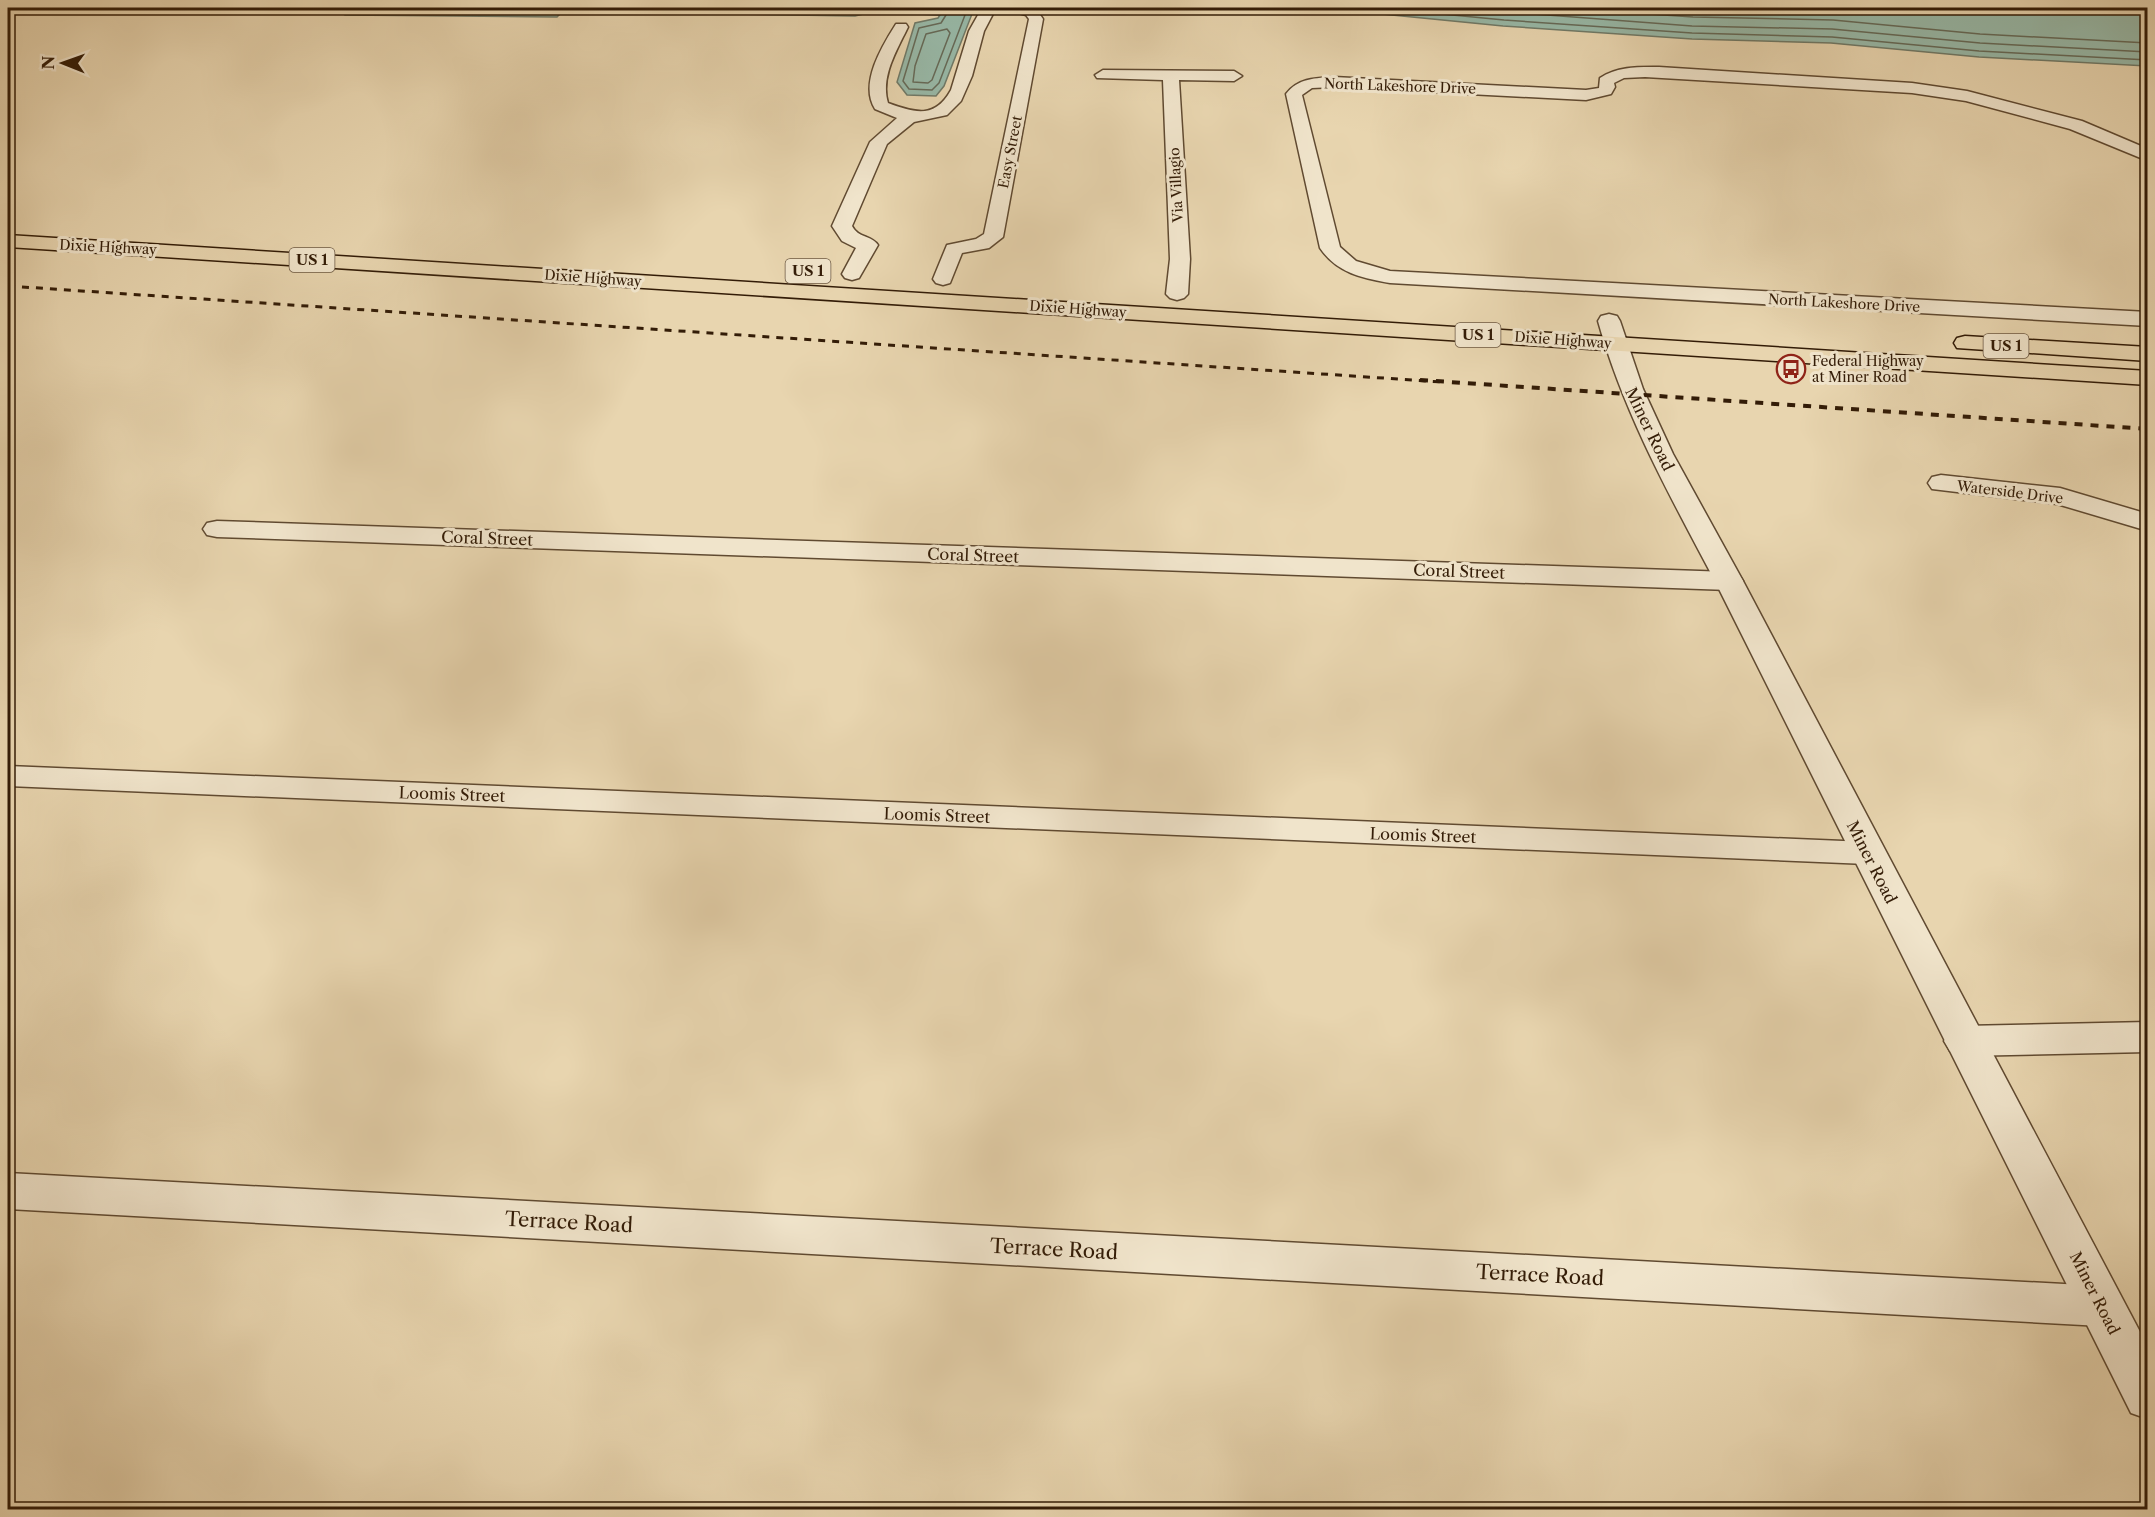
<svg xmlns="http://www.w3.org/2000/svg" width="2155" height="1517" font-family="'Libre Caslon Text',serif">
<style>
.water{fill:#98b9a8;stroke:#707a68;stroke-width:1.5}
.lines{fill:none;stroke-linecap:round;stroke-linejoin:round}
.shore{stroke:#666a58;stroke-width:1.5}
.minor-casing{stroke:#604a31;stroke-width:3}
.tertiary-casing{stroke:#604a31;stroke-width:3}
.primary-casing{stroke:#331c07;stroke-width:3}
.minor{fill:#f0e4cb;fill-rule:evenodd}
.tertiary{fill:#f0e4cb;fill-rule:evenodd}
.primary{fill:#e8d5af;fill-rule:evenodd}
.rail-far1{stroke:#331c07;stroke-width:3;stroke-dasharray:7 7;stroke-linecap:butt}
.rail{stroke:#331c07;stroke-width:4;stroke-dasharray:8 8;stroke-linecap:butt}
.labels{text-anchor:middle;stroke-width:6;stroke-linejoin:round;paint-order:stroke}
.far-street-label{font-size:14px;fill:#331c07;stroke:#f0e4cb}
.far-poi-label{font-size:14px;fill:#331c07;stroke:#f0e4cb;text-anchor:start}
.shield{fill:#f0e4cb;stroke:#6c5842;stroke-width:1.5}
.shield-label{font-size:15px;font-weight:bold;fill:#331c07}
.street-label{font-size:16px;fill:#331c07;stroke:#f0e4cb}
.near-street-label{font-size:20px;fill:#331c07;stroke:#f0e4cb}
</style>
<rect width="100%" height="100%" fill="#e8d5af"/>
<filter id="stains"><feTurbulence type="fractalNoise" baseFrequency=".00333" numOctaves="4"/><feColorMatrix values="0 0 0 0 .2 0 0 0 0 .09 0 0 0 0 .02 0 0 0 .5 -.17"/></filter>
<radialGradient id="worn" r=".72"><stop offset=".6" stop-color="#630" stop-opacity="0"/><stop offset="1" stop-color="#630" stop-opacity=".3"/></radialGradient>
<path class="water" d="M 356,8 L 967,8 L 972,14 L 944,86 L 936,96 L 907,95 L 897,82 L 915,23 L 938,18 L 940,15 L 872,12 L 855,16 L 596,12 L 561,13 L 557,17 L 346,15 Z
M 1321,8 L 2147,8 L 2147,66 L 1979,57 L 1831,43 L 1692,39 L 1503,26 Z"/>
<g class="lines">
<path class="shore" d="M 359,8 L 553,11 L 560,8
M 679,8 L 853,10 L 863,8
M 903,8 L 939,9 L 946,15 L 941,23 L 919,28 L 903,81 L 909,89 L 932,90 L 939,83 L 965,15 L 964,8
M 1380,8 L 1504,20 L 1692,33 L 1832,37 L 1979,51 L 2148,60
M 1453,8 L 1692,26 L 1832,29 L 1980,43 L 2148,52
M 1562,8 L 1693,17 L 1833,20 L 1980,34 L 2148,43
M 947,29 L 950,33 L 932,80 L 928,83 L 913,82 L 915,66 L 926,34 Z"/>
<g class="minor-casing">
<path id="minor" d="M 982,8 L 996,8 L 984,31 L 972,76 L 961,101 L 947,115 L 914,122 L 887,144 L 852,226 C 858,238 871,235 878,245 L 859,278 L 852,280 L 845,278 L 842,274 L 856,248 L 842,241 L 832,226 L 870,142 L 897,118 L 875,109 C 859,84 882,46 896,24 L 906,24 L 908,27 C 897,50 880,77 888,103 C 915,113 935,119 951,90 L 969,31 Z
M 1008,8 L 1036,9 L 1043,19 L 1003,237 L 989,248 L 962,253 L 950,283 L 943,285 L 936,283 L 933,279 L 947,245 L 976,239 L 984,234 L 1029,19 L 1026,15 L 1010,11 Z
M 1659,67 L 1912,83 L 1967,91 L 2082,121 L 2148,149 L 2148,161 L 2070,129 L 1966,101 L 1912,93 L 1645,77 L 1624,78 L 1614,83 L 1615,87 L 1611,94 L 1586,100 L 1334,87 L 1312,88 L 1302,95 L 1340,247 L 1356,261 L 1390,271 L 2148,312 L 2148,326 L 1390,283 C 1362,278 1337,273 1320,248 L 1286,94 C 1298,78 1316,78 1334,77 L 1586,90 L 1599,88 L 1600,78 C 1618,66 1639,67 1659,67 Z
M 1103,70 L 1234,71 L 1242,76 L 1234,81 L 1179,80 L 1190,259 L 1188,294 L 1184,298 L 1177,300 L 1170,298 L 1166,294 L 1170,259 L 1163,80 L 1097,78 L 1095,75 Z
M 1941,475 L 2060,488 L 2148,514 L 2148,531 L 2057,504 L 1932,489 L 1928,483 L 1932,477 Z
M 217,521 L 1729,572 L 1739,575 L 1743,581 L 1739,587 L 1729,590 L 217,537 L 207,535 L 203,529 L 207,523 Z
M 8,766 L 1867,842 L 1880,845 L 1885,853 L 1880,861 L 1867,864 L 8,786 Z
M 2148,1022 L 2148,1052 L 1964,1056 L 1950,1051 L 1944,1041 L 1950,1031 L 1964,1026 Z
M 8,1173 L 2101,1286 L 2118,1292 L 2124,1306 L 2118,1320 L 2101,1326 L 8,1209 Z"/>
</g>
<g class="tertiary-casing">
<path id="tertiary" d="M 1609,314 L 1617,316 L 1620,321 L 1643,389 L 1673,454 L 1743,581 L 2148,1347 L 2148,1419 L 2131,1413 L 1715,581 C 1670,496 1624,414 1598,321 L 1601,316 Z"/>
</g>
<g class="primary-casing">
<path id="primary" d="M 8,235 L 2148,371 L 2148,385 L 8,247 Z
M 1965,336 L 2148,347 L 2148,361 L 1957,348 L 1954,343 L 1957,338 Z"/>
</g>
<use href="#minor" class="minor"/>
<use href="#tertiary" class="tertiary"/>
<use href="#primary" class="primary"/>
<path class="rail-far1" d="M 8,286 L 1442,382"/>
<path class="rail" d="M 1420,380 L 2148,429"/>
</g>
<defs>
<g id="bus-ring" transform="scale(1.5)"><circle r="9.5" fill="#f0e4cb" stroke="#8f2418" stroke-width="1.5"/><path d="M-5-6H5V4H4V6H2V4H-2V6H-4V4H-5ZM-3.5-4V0h7V-4ZM-3.5 1.2v1.5H-2V1.2ZM2 1.2v1.5H3.5V1.2Z" fill="#8f2418"/></g>
</defs>
<g fill-rule="evenodd">
<use href="#bus-ring" x="1791" y="369"/>
</g>
<g class="labels">
<g class="far-street-label">
<text transform="translate(1400 86) rotate(2)" y="5">North Lakeshore Drive</text>
<text transform="translate(1010 152) rotate(-79)" y="5">Easy Street</text>
<text transform="translate(1176 185) rotate(-93)" y="5">Via Villagio</text>
<text transform="translate(108 247) rotate(3)" y="5">Dixie Highway</text>
<text transform="translate(593 278) rotate(4)" y="5">Dixie Highway</text>
<text transform="translate(1844 303) rotate(3)" y="5">North Lakeshore Drive</text>
<text transform="translate(1078 309) rotate(4)" y="5">Dixie Highway</text>
<text transform="translate(1563 340) rotate(4)" y="5">Dixie Highway</text>
<text transform="translate(2010 492) rotate(7)" y="5">Waterside Drive</text>
</g>
<g class="far-poi-label">
<text x="1812" y="366">Federal Highway<tspan x="1812" dy="16">at Miner Road</tspan></text>
</g>
<g class="shield">
<rect x="289.5" y="248" width="45" height="24" rx="4.5"/>
<rect x="785.5" y="259" width="45" height="24" rx="4.5"/>
<rect x="1455.5" y="323" width="45" height="24" rx="4.5"/>
<rect x="1983.5" y="334" width="45" height="24" rx="4.5"/>
</g>
<g class="shield-label">
<text x="312" y="265">US 1</text>
<text x="808" y="276">US 1</text>
<text x="1478" y="340">US 1</text>
<text x="2006" y="351">US 1</text>
</g>
<g class="street-label">
<text transform="translate(1650 429) rotate(64)" y="6">Miner Road</text>
<text transform="translate(487 538) rotate(2)" y="6">Coral Street</text>
<text transform="translate(973 555) rotate(2)" y="6">Coral Street</text>
<text transform="translate(1459 571) rotate(2)" y="6">Coral Street</text>
<text transform="translate(452 794) rotate(2)" y="6">Loomis Street</text>
<text transform="translate(937 815) rotate(2)" y="6">Loomis Street</text>
<text transform="translate(1423 835) rotate(2)" y="6">Loomis Street</text>
<text transform="translate(1872 862) rotate(63)" y="6">Miner Road</text>
<text transform="translate(2095 1293) rotate(63)" y="6">Miner Road</text>
</g>
<g class="near-street-label">
<text transform="translate(569 1222) rotate(3)" y="7">Terrace Road</text>
<text transform="translate(1054 1249) rotate(3)" y="7">Terrace Road</text>
<text transform="translate(1540 1275) rotate(3)" y="7">Terrace Road</text>
</g>
</g>
<rect width="2155" height="1517" fill="none" stroke="#e8d5af" stroke-width="30"/>
<rect x="9" y="9" width="2137" height="1499" fill="none" stroke="#331c07" stroke-width="3"/>
<rect x="15" y="15" width="2125" height="1487" fill="none" stroke="#331c07" stroke-width="1.5"/>
<g transform="translate(63 63) rotate(271)" stroke="#f0e4cb" stroke-width="4.5" paint-order="stroke">
<path d="M0-4.5L10 22L0 15L-10 22Z" fill="#331c07"/>
<text y="-9" font-size="16" font-weight="bold" text-anchor="middle" fill="#331c07">N</text>
</g>
<rect width="100%" height="100%" filter="url(#stains)"/>
<rect width="100%" height="100%" fill="url(#worn)"/>
</svg>
